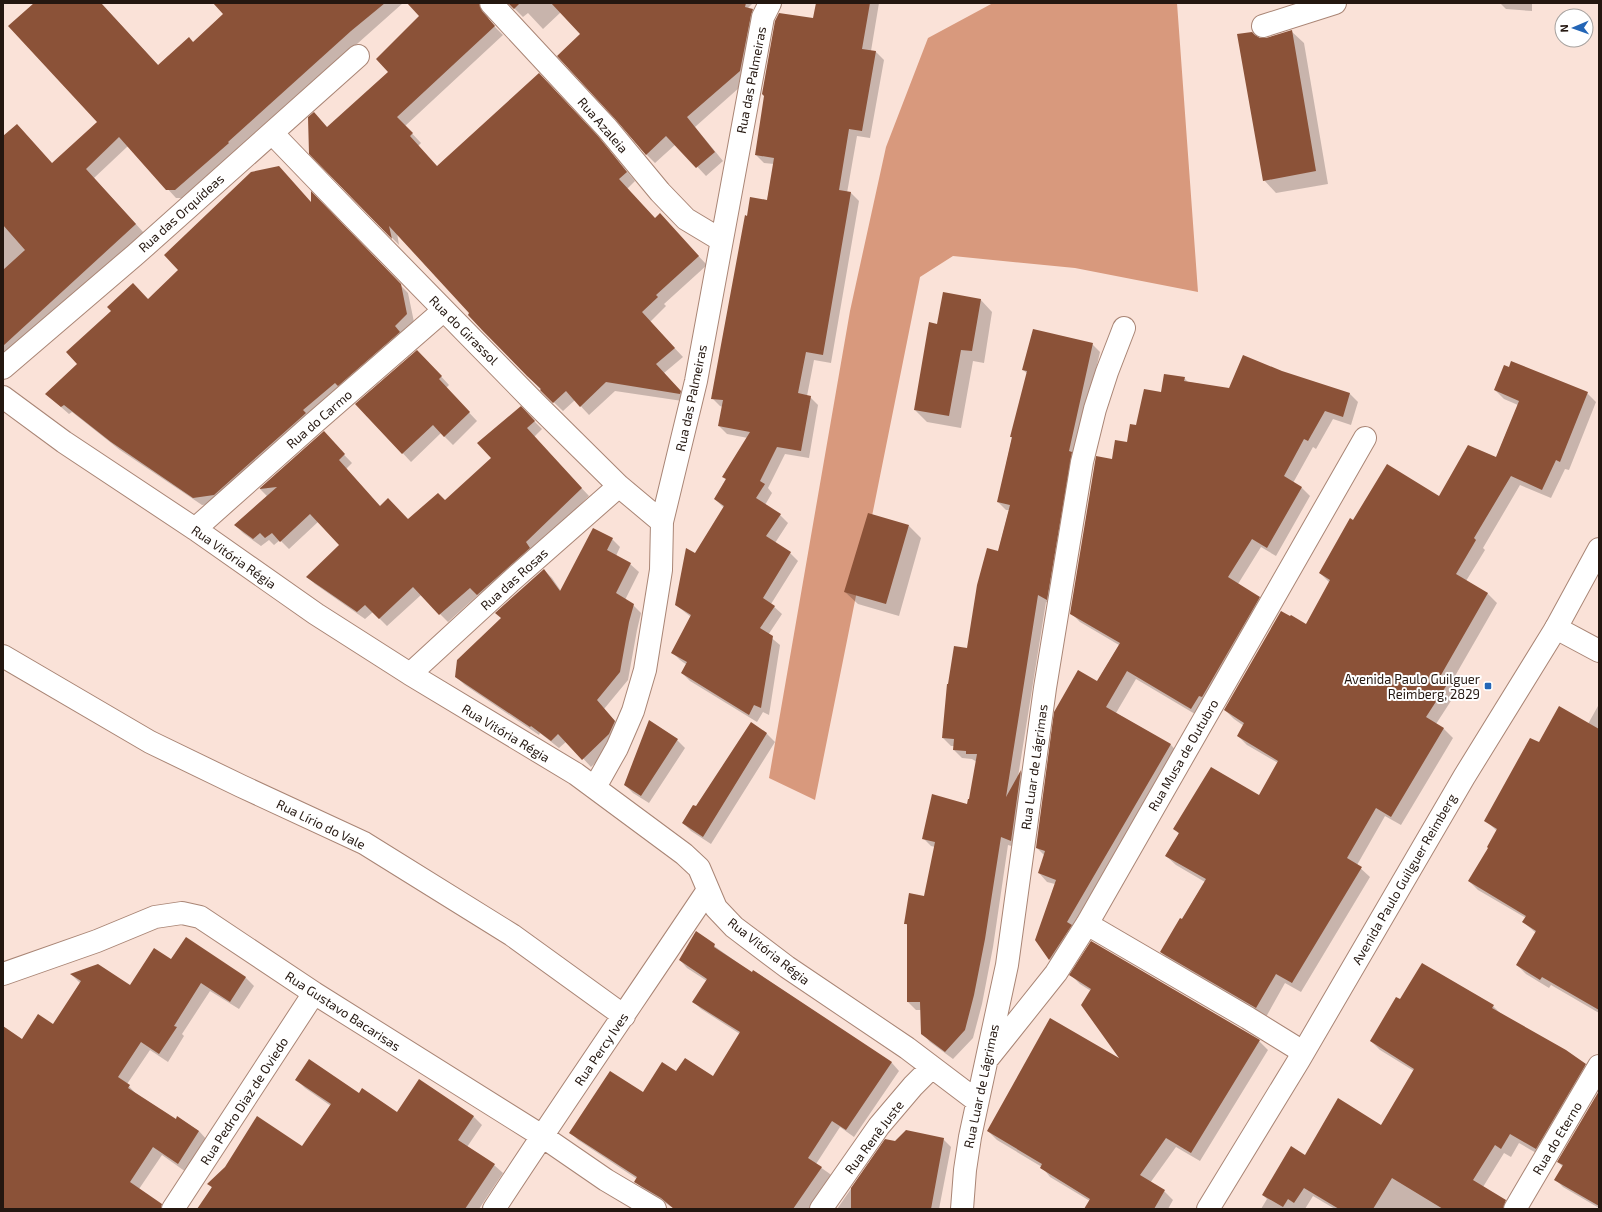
<svg xmlns="http://www.w3.org/2000/svg" width="1602" height="1212" font-family="'Exo 2',sans-serif">
<style>
.forest{fill:#d8997d}
.shadow{fill:#0003}
.building{fill:#8b5238}
.lines{fill:none;stroke-linecap:round;stroke-linejoin:round}
.minor-casing{stroke:#a98575;stroke-width:24}
.major-casing{stroke:#a98575;stroke-width:24}
.minor{stroke:#fff;stroke-width:22}
.major{stroke:#fff;stroke-width:22}
.poi-dot{fill:#2365b6;stroke:#fff;stroke-width:1.5}
.labels{text-anchor:middle;stroke-width:4;stroke-linejoin:round;paint-order:stroke}
.street-label{font-size:13px;fill:#241710;stroke:#fff}
.poi-label{font-size:13px;fill:#241710;stroke:#fff;text-anchor:end}
</style>
<rect width="100%" height="100%" fill="#fae2d8"/>
<path class="forest" d="M 993,3 L 1177,3 L 1198,292 L 1075,268 L 953,256 L 920,277 L 815,800 L 769,778 L 850,311 L 886,147 L 928,38 Z"/>
<path class="shadow" d="M 36,3 L 101,3 L 159,66 L 193,43 L 224,14 L 227,3 L 403,3 L 184,198 L 176,198 L 128,146 L 94,178 L 144,233 L 3,355 L 3,137 L 52,164 L 98,122 Z
M 409,3 L 491,3 L 487,15 L 490,22 L 503,35 L 405,126 L 421,143 L 418,146 L 437,167 L 606,146 L 635,181 L 627,189 L 655,219 L 668,224 L 707,265 L 664,304 L 666,306 L 650,322 L 683,357 L 664,373 L 689,401 L 689,402 L 615,391 L 589,415 L 575,400 L 563,411 L 541,390 L 397,233 L 399,245 L 310,153 L 328,128 L 389,72 L 421,16 Z
M 509,3 L 753,3 L 747,9 L 753,10 L 761,18 L 749,79 L 695,127 L 723,161 L 706,176 L 676,144 L 655,163 L 646,154 L 581,34 L 561,12 L 543,29 L 528,13 L 523,17 Z
M 817,3 L 879,3 L 871,51 L 876,52 L 884,60 L 870,138 L 857,136 L 847,193 L 851,193 L 859,201 L 831,363 L 814,360 L 807,396 L 810,397 L 818,405 L 809,458 L 785,454 L 768,488 L 772,493 L 765,505 L 780,515 L 788,523 L 775,543 L 790,553 L 798,561 L 771,604 L 782,614 L 768,635 L 780,645 L 769,715 L 763,712 L 757,722 L 690,681 L 682,673 L 687,665 L 680,660 L 672,652 L 691,617 L 676,605 L 695,555 L 724,508 L 715,499 L 748,438 L 727,434 L 719,426 L 723,407 L 720,406 L 712,398 L 748,217 L 767,201 L 774,164 L 764,163 L 756,155 L 814,20 Z
M 1500,3 L 1532,3 L 1532,11 L 1506,9 Z
M 1291,31 L 1304,43 L 1328,184 L 1276,193 L 1264,180 L 1260,39 L 1267,39 Z
M 312,194 L 408,293 L 414,322 L 222,503 L 202,505 L 120,450 L 72,412 L 69,414 L 46,394 L 148,300 L 312,204 Z
M 980,299 L 992,312 L 984,363 L 973,361 L 961,428 L 927,422 L 915,410 L 938,325 Z
M 1092,344 L 1100,352 L 1076,458 L 1055,607 L 1046,602 L 1018,777 L 1021,772 L 1029,779 L 1019,848 L 1008,845 L 993,947 L 982,1004 L 973,1038 L 953,1059 L 930,1042 L 922,1033 L 921,1010 L 916,1010 L 908,1002 L 908,926 L 905,923 L 925,897 L 935,847 L 931,846 L 923,838 L 968,805 L 970,800 L 977,762 L 972,759 L 962,758 L 954,750 L 954,746 L 951,746 L 943,738 L 968,649 L 998,552 L 1009,510 L 1006,510 L 998,502 L 1012,438 L 1011,437 L 1028,374 L 1023,370 Z
M 425,359 L 449,385 L 446,388 L 477,421 L 453,445 L 441,433 L 411,462 L 357,404 Z
M 1281,372 L 1350,394 L 1358,402 L 1351,425 L 1333,419 L 1316,449 L 1313,447 L 1293,483 L 1302,488 L 1310,496 L 1276,556 L 1261,547 L 1238,584 L 1259,598 L 1267,607 L 1200,717 L 1136,679 L 1116,713 L 1171,745 L 1179,754 L 1058,968 L 1050,960 L 1036,940 L 1055,884 L 1047,882 L 1039,873 L 1045,856 L 1037,848 L 1097,682 L 1119,645 L 1080,622 L 1071,613 L 1112,460 L 1128,443 L 1137,426 L 1162,393 L 1184,378 L 1188,382 L 1230,389 Z
M 1495,390 L 1587,393 L 1596,402 L 1569,470 L 1565,469 L 1551,498 L 1520,485 L 1483,548 L 1485,550 L 1466,581 L 1487,593 L 1497,603 L 1451,683 L 1458,690 L 1436,724 L 1444,729 L 1453,738 L 1401,825 L 1385,816 L 1357,865 L 1370,877 L 1301,992 L 1285,983 L 1266,1017 L 1170,961 L 1161,952 L 1205,882 L 1176,865 L 1166,856 L 1179,834 L 1175,829 L 1259,796 L 1278,763 L 1247,745 L 1238,736 L 1244,726 L 1234,719 L 1225,710 L 1306,625 L 1330,583 L 1320,573 L 1353,522 L 1439,497 L 1496,458 L 1518,405 L 1504,399 Z
M 521,408 L 542,429 L 534,437 L 589,496 L 533,551 L 486,602 L 478,595 L 448,622 L 421,595 L 387,626 L 373,612 L 365,619 L 315,584 L 307,577 L 340,545 L 319,521 L 289,549 L 280,540 L 274,545 L 269,540 L 261,546 L 243,533 L 235,525 L 267,496 L 260,489 L 323,433 L 352,463 L 346,469 L 380,507 L 408,521 L 445,501 L 493,458 Z
M 909,526 L 921,538 L 899,616 L 858,604 L 845,592 Z
M 612,539 L 620,547 L 616,556 L 630,564 L 639,572 L 625,600 L 633,605 L 641,613 L 637,630 L 628,680 L 604,709 L 623,730 L 617,743 L 591,767 L 567,741 L 559,748 L 540,733 L 539,735 L 465,685 L 456,677 L 503,619 L 544,570 L 552,578 L 561,591 Z
M 1598,706 L 1599,707 L 1599,1013 L 1551,985 L 1549,988 L 1526,974 L 1517,965 L 1536,933 L 1523,922 L 1526,918 L 1478,890 L 1469,881 L 1489,848 L 1497,831 L 1485,820 L 1539,744 L 1588,724 Z
M 751,724 L 767,734 L 775,742 L 711,844 L 691,831 L 683,823 L 697,807 Z
M 677,740 L 685,748 L 649,803 L 633,793 L 625,785 Z
M 696,933 L 752,973 L 754,971 L 892,1063 L 899,1071 L 854,1137 L 840,1127 L 816,1164 L 830,1174 L 838,1182 L 818,1209 L 675,1209 L 643,1189 L 636,1182 L 637,1179 L 578,1140 L 570,1132 L 643,1093 L 676,1073 L 713,1078 L 740,1034 L 701,1009 L 694,1002 L 707,981 L 687,968 L 680,960 Z
M 186,939 L 246,978 L 254,986 L 239,1009 L 210,991 L 182,1034 L 184,1036 L 168,1062 L 150,1050 L 127,1084 L 137,1095 L 176,1120 L 177,1117 L 199,1131 L 207,1140 L 186,1172 L 162,1155 L 139,1189 L 155,1200 L 162,1209 L 3,1209 L 3,1036 L 22,1040 L 54,1025 L 80,983 L 72,975 L 131,986 L 171,961 Z
M 1071,975 L 1259,1041 L 1268,1050 L 1200,1161 L 1176,1147 L 1150,1183 L 1164,1191 L 1173,1200 L 1168,1209 L 1086,1209 L 1090,1201 L 1050,1177 L 1042,1167 L 997,1140 L 988,1131 L 1123,1061 L 1091,991 L 1080,984 Z
M 1401,1000 L 1493,1006 L 1500,1013 L 1580,1061 L 1589,1070 L 1545,1158 L 1519,1143 L 1511,1157 L 1504,1153 L 1483,1187 L 1499,1197 L 1508,1206 L 1506,1209 L 1335,1209 L 1313,1196 L 1305,1209 L 1261,1209 L 1267,1199 L 1263,1195 L 1305,1156 L 1381,1126 L 1414,1071 L 1380,1050 L 1371,1041 Z
M 296,1079 L 359,1095 L 397,1114 L 473,1116 L 482,1125 L 467,1147 L 494,1165 L 503,1173 L 479,1209 L 209,1209 L 212,1188 L 209,1184 L 303,1148 L 331,1106 L 305,1088 Z
M 1599,1093 L 1599,1208 L 1563,1187 L 1555,1179 L 1563,1167 L 1558,1162 Z
M 943,1139 L 951,1147 L 939,1209 L 837,1209 L 885,1140 L 895,1142 Z"/>
<path class="building" d="M 34,3 L 101,3 L 158,65 L 189,37 L 193,42 L 223,14 L 213,3 L 385,3 L 351,31 L 228,142 L 229,143 L 175,190 L 166,190 L 119,137 L 86,169 L 136,224 L 3,346 L 3,270 L 25,250 L 3,225 L 3,136 L 17,124 L 52,163 L 97,122 L 8,26 Z
M 407,3 L 479,3 L 482,11 L 495,26 L 397,117 L 413,133 L 410,136 L 437,166 L 539,73 L 598,136 L 627,172 L 619,179 L 655,218 L 660,213 L 699,256 L 656,295 L 658,297 L 642,312 L 675,348 L 656,364 L 681,391 L 680,394 L 606,382 L 580,407 L 566,391 L 553,403 L 540,390 L 541,389 L 527,376 L 482,330 L 468,315 L 469,313 L 389,226 L 392,239 L 309,154 L 308,117 L 314,112 L 327,127 L 388,72 L 376,59 L 419,16 Z
M 508,3 L 520,3 L 514,9 Z
M 551,3 L 746,3 L 745,7 L 753,9 L 751,15 L 740,71 L 687,117 L 715,152 L 696,168 L 666,136 L 646,155 L 616,120 L 557,56 L 580,34 Z
M 816,3 L 870,3 L 862,49 L 876,51 L 862,131 L 849,129 L 839,190 L 851,192 L 823,355 L 806,352 L 798,393 L 811,396 L 801,451 L 777,447 L 760,481 L 765,484 L 756,498 L 781,514 L 766,536 L 791,552 L 763,598 L 775,606 L 760,628 L 773,636 L 761,708 L 754,705 L 749,715 L 681,673 L 687,662 L 671,653 L 691,615 L 675,605 L 686,548 L 695,553 L 724,506 L 714,499 L 726,479 L 722,477 L 750,432 L 718,426 L 723,400 L 711,399 L 745,215 L 747,216 L 750,197 L 767,200 L 774,158 L 755,155 L 764,96 L 762,94 L 775,21 L 779,13 L 813,18 Z
M 1292,30 L 1316,171 L 1263,181 L 1237,34 L 1252,32 L 1255,35 L 1260,38 L 1266,38 Z
M 279,166 L 311,202 L 311,191 L 401,284 L 407,314 L 395,326 L 400,332 L 338,386 L 335,383 L 303,410 L 306,413 L 214,495 L 193,498 L 111,442 L 64,405 L 61,407 L 45,394 L 77,364 L 66,352 L 111,311 L 107,307 L 133,283 L 148,299 L 178,270 L 164,255 L 251,172 Z
M 943,292 L 981,299 L 972,351 L 961,350 L 949,416 L 914,410 L 929,322 L 937,324 Z
M 1033,329 L 1093,343 L 1069,451 L 1072,452 L 1047,600 L 1038,595 L 1006,797 L 1021,770 L 1011,841 L 1001,837 L 985,939 L 974,995 L 965,1030 L 945,1052 L 921,1034 L 920,1002 L 907,1002 L 907,924 L 904,924 L 909,893 L 924,896 L 935,842 L 922,839 L 932,794 L 967,804 L 968,799 L 969,799 L 977,754 L 966,754 L 966,751 L 953,750 L 954,739 L 942,738 L 947,684 L 948,684 L 954,646 L 967,648 L 977,585 L 987,548 L 998,551 L 1010,505 L 997,502 L 1012,437 L 1010,437 L 1027,371 L 1022,370 Z
M 417,350 L 442,376 L 439,379 L 470,412 L 444,437 L 433,425 L 402,454 L 355,404 Z
M 1243,355 L 1282,371 L 1350,393 L 1343,417 L 1325,411 L 1308,441 L 1304,439 L 1284,476 L 1302,487 L 1267,548 L 1252,539 L 1228,577 L 1260,597 L 1202,697 L 1199,696 L 1191,709 L 1127,671 L 1106,707 L 1171,744 L 1067,922 L 1072,925 L 1049,960 L 1035,940 L 1056,880 L 1038,873 L 1045,851 L 1036,848 L 1054,712 L 1078,670 L 1097,681 L 1120,643 L 1070,614 L 1096,456 L 1112,459 L 1115,440 L 1127,442 L 1130,424 L 1136,425 L 1144,389 L 1161,392 L 1164,374 L 1185,377 L 1184,381 L 1229,388 Z
M 1511,361 L 1588,392 L 1560,462 L 1556,460 L 1542,490 L 1511,476 L 1474,538 L 1476,540 L 1456,574 L 1488,593 L 1441,675 L 1450,680 L 1426,717 L 1444,728 L 1391,817 L 1376,808 L 1347,858 L 1362,867 L 1292,983 L 1276,974 L 1256,1008 L 1160,952 L 1180,918 L 1182,919 L 1206,879 L 1165,856 L 1179,833 L 1173,829 L 1211,767 L 1259,795 L 1278,761 L 1237,736 L 1244,723 L 1224,710 L 1281,611 L 1290,616 L 1291,615 L 1306,624 L 1330,580 L 1319,573 L 1350,518 L 1353,520 L 1387,464 L 1439,496 L 1468,445 L 1496,457 L 1519,401 L 1494,390 L 1504,365 L 1509,367 Z
M 521,406 L 535,421 L 527,428 L 582,488 L 526,542 L 530,548 L 477,595 L 470,588 L 439,615 L 413,587 L 379,619 L 365,605 L 357,612 L 306,577 L 339,545 L 310,514 L 280,542 L 272,533 L 265,538 L 260,533 L 253,539 L 234,525 L 277,487 L 259,489 L 324,431 L 345,454 L 339,460 L 380,506 L 388,498 L 408,519 L 438,493 L 445,500 L 491,458 L 477,443 Z
M 868,513 L 909,525 L 886,604 L 844,592 Z
M 593,528 L 613,538 L 607,550 L 631,563 L 616,593 L 634,604 L 629,622 L 620,672 L 597,700 L 615,721 L 609,734 L 582,760 L 558,734 L 551,741 L 531,726 L 530,727 L 455,677 L 457,660 L 501,618 L 495,613 L 544,569 L 560,591 Z
M 1559,706 L 1599,729 L 1599,1010 L 1542,977 L 1540,980 L 1516,965 L 1536,931 L 1522,922 L 1526,916 L 1468,881 L 1488,848 L 1487,847 L 1497,829 L 1484,821 L 1530,738 L 1539,742 Z
M 649,720 L 678,739 L 641,796 L 624,785 Z
M 751,722 L 767,733 L 703,837 L 682,823 L 693,805 L 696,806 Z
M 696,931 L 715,944 L 714,947 L 752,972 L 753,970 L 892,1062 L 846,1130 L 832,1121 L 808,1158 L 822,1167 L 793,1209 L 674,1209 L 661,1198 L 634,1182 L 637,1177 L 569,1133 L 610,1071 L 643,1092 L 662,1062 L 676,1071 L 685,1058 L 713,1076 L 740,1032 L 692,1002 L 707,979 L 679,960 Z
M 186,937 L 246,977 L 230,1002 L 201,983 L 174,1026 L 177,1027 L 159,1054 L 141,1042 L 118,1077 L 130,1085 L 128,1088 L 176,1119 L 177,1116 L 199,1131 L 178,1164 L 153,1147 L 130,1182 L 162,1204 L 161,1209 L 3,1209 L 3,1026 L 22,1039 L 38,1014 L 53,1024 L 81,981 L 70,974 L 98,964 L 130,985 L 154,948 L 171,959 Z
M 1091,941 L 1260,1040 L 1191,1153 L 1166,1138 L 1140,1175 L 1165,1190 L 1154,1209 L 1084,1209 L 1090,1199 L 1040,1168 L 1042,1164 L 987,1131 L 1050,1018 L 1119,1058 L 1081,1005 L 1091,989 L 1069,975 Z
M 1422,963 L 1494,1005 L 1492,1008 L 1566,1050 L 1586,1064 L 1536,1149 L 1510,1134 L 1501,1149 L 1495,1145 L 1473,1180 L 1506,1200 L 1503,1209 L 1443,1209 L 1392,1178 L 1373,1209 L 1339,1209 L 1304,1188 L 1294,1203 L 1288,1199 L 1283,1207 L 1262,1195 L 1291,1146 L 1305,1155 L 1338,1098 L 1381,1125 L 1414,1069 L 1370,1041 L 1396,997 L 1400,999 Z
M 309,1059 L 359,1093 L 362,1088 L 397,1112 L 419,1079 L 474,1116 L 458,1140 L 495,1164 L 465,1209 L 197,1209 L 212,1187 L 207,1184 L 225,1167 L 257,1116 L 302,1146 L 331,1104 L 295,1080 Z
M 1599,1091 L 1599,1206 L 1554,1180 L 1563,1165 L 1557,1162 Z
M 906,1130 L 944,1138 L 931,1209 L 851,1209 L 851,1188 L 885,1139 L 895,1141 Z"/>
<g class="lines">
<g class="minor-casing">
<path id="minor" d="M 491,3 L 607,128 L 660,192 L 686,219 L 721,240
M 1263,26 L 1335,3
M 272,133 L 353,217 L 535,403 L 619,486 L 662,522
M 3,368 L 135,255 L 358,56
M 3,397 L 64,442 L 195,529 L 316,614 L 410,674 L 576,774 L 684,854 L 699,868 L 716,908 L 734,927 L 787,967 L 907,1048 L 977,1101
M 195,529 L 314,423 L 444,310
M 1556,628 L 1599,651
M 3,656 L 150,742 L 241,786 L 364,843 L 512,935 L 624,1016
M 410,674 L 510,582 L 619,486
M 595,787 L 617,748 L 633,711 L 645,670 L 661,570 L 662,522 L 696,381 L 763,17 L 770,3
M 1087,924 L 1248,1018 L 1303,1052
M 3,974 L 97,941 L 155,917 L 182,913 L 200,917 L 314,993 L 542,1136 L 606,1180 L 655,1209
M 989,1057 L 1056,973 L 1087,924 L 1365,438
M 173,1209 L 314,993
M 494,1209 C 564,1102 637,996 708,890
M 821,1209 L 879,1126 L 913,1086 L 931,1068
M 962,1209 L 965,1170 L 970,1137 L 1007,965 L 1045,688 L 1082,462 L 1095,409 L 1107,372 L 1124,328
M 1515,1209 L 1599,1066"/>
</g>
<g class="major-casing">
<path id="major" d="M 1208,1209 L 1299,1060 L 1464,777 L 1556,628 L 1599,549"/>
</g>
<use href="#minor" class="minor"/>
<use href="#major" class="major"/>
</g>
<rect class="poi-dot" x="1484" y="682" width="8" height="8" rx="2"/>
<g class="labels">
<g class="street-label">
<text transform="translate(751 80) rotate(-79)" y="5">Rua das Palmeiras</text>
<text transform="translate(603 125) rotate(49)" y="5">Rua Azaleia</text>
<text transform="translate(181 213) rotate(-42)" y="5">Rua das Orquídeas</text>
<text transform="translate(464 330) rotate(45)" y="5">Rua do Girassol</text>
<text transform="translate(691 398) rotate(-78)" y="5">Rua das Palmeiras</text>
<text transform="translate(319 419) rotate(-41)" y="5">Rua do Carmo</text>
<text transform="translate(234 557) rotate(35)" y="5">Rua Vitória Régia</text>
<text transform="translate(514 579) rotate(-42)" y="5">Rua das Rosas</text>
<text transform="translate(506 733) rotate(31)" y="5">Rua Vitória Régia</text>
<text transform="translate(1183 755) rotate(-60)" y="5">Rua Musa de Outubro</text>
<text transform="translate(1034 767) rotate(-82)" y="5">Rua Luar de Lágrimas</text>
<text transform="translate(321 824) rotate(26)" y="5">Rua Lírio do Vale</text>
<text transform="translate(1404 879) rotate(-60)" y="5">Avenida Paulo Guilguer Reimberg</text>
<text transform="translate(769 951) rotate(38)" y="5">Rua Vitória Régia</text>
<text transform="translate(343 1011) rotate(33)" y="5">Rua Gustavo Bacarisas</text>
<text transform="translate(601 1049) rotate(-56)" y="5">Rua Percy Ives</text>
<text transform="translate(981 1086) rotate(-78)" y="5">Rua Luar de Lágrimas</text>
<text transform="translate(244 1101) rotate(-57)" y="5">Rua Pedro Diaz de Oviedo</text>
<text transform="translate(874 1137) rotate(-53)" y="5">Rua Renê Juste</text>
<text transform="translate(1557 1138) rotate(-59)" y="5">Rua do Eterno</text>
</g>
<g class="poi-label">
<text x="1480" y="684">Avenida Paulo Guilguer<tspan x="1480" dy="15">Reimberg, 2829</tspan></text>
</g>
</g>
<rect width="1602" height="1212" fill="none" stroke="#241710" stroke-width="8"/>
<g transform="translate(1574 28) rotate(268)"><circle r="19" fill="#ffffff" stroke="#a7a29f"/>
<path d="M0-3L7 15L0 10L-7 15Z" fill="#2365b6"/>
<text y="-6" font-size="11" font-weight="bold" text-anchor="middle" fill="#241710">N</text>
</g>
</svg>
